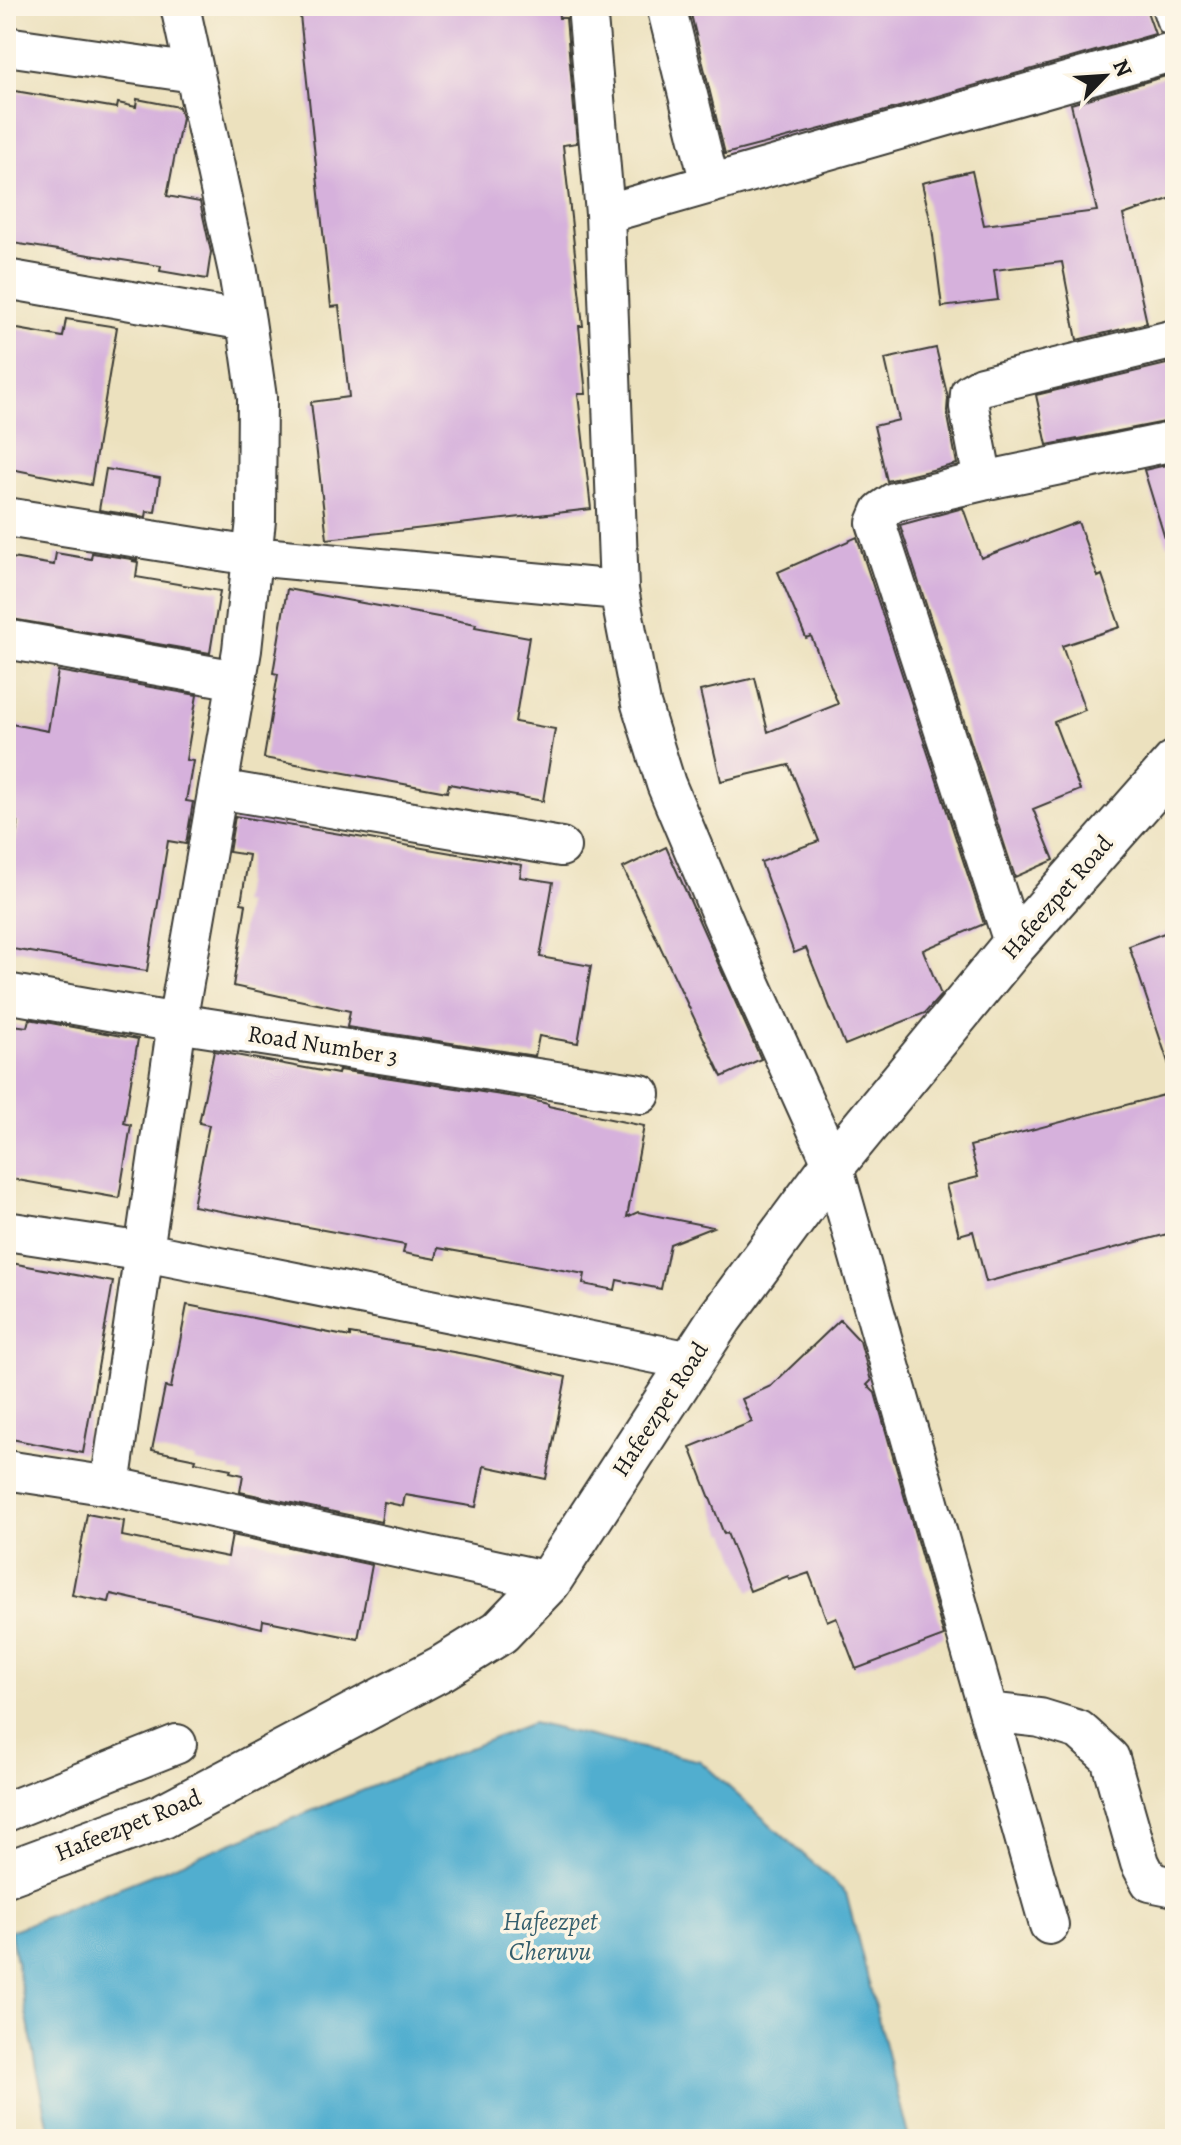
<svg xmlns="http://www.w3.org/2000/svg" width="1181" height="2145" font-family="Alegreya,serif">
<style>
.water{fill:#51aecf;stroke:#366576;stroke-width:2}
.building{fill:#d6b1dc}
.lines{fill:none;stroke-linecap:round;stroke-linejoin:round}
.minor-casing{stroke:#3b3a34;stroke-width:42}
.tertiary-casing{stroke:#3b3a34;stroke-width:48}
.minor{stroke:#fff;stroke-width:38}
.tertiary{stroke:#fff;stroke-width:44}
.labels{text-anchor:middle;stroke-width:7;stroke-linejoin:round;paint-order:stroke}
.street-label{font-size:24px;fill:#1c1c1c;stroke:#fcf5e5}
.water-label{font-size:26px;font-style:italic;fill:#345e6d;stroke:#fcf5e5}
</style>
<rect width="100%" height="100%" fill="#fcf5e5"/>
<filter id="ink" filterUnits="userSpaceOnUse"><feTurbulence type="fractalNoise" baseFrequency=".0125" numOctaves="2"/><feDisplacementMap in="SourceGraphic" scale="16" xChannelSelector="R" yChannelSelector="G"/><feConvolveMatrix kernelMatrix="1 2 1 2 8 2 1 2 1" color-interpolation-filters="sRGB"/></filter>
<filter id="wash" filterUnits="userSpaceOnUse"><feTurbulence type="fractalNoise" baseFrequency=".006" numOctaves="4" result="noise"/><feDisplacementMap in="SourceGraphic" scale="32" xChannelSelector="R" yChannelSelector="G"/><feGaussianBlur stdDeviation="1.8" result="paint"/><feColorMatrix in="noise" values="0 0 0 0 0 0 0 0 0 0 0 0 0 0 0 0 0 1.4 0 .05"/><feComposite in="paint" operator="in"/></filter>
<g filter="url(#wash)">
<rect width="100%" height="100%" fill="#ece1be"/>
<path class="water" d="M 532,1723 L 700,1761 L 846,1893 L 909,2139 L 51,2139 L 10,1931 Z"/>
<g id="blocks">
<path class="building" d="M 299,6 L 558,6 L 559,18 L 566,18 L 577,143 L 563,145 L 583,326 L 579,326 L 586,394 L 578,394 L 591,509 L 327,539 L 311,402 L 349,397 L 339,306 L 331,307 Z
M 689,6 L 1145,6 L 1155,34 L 836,125 L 725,154 Z
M 1169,75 L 1175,92 L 1175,197 L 1123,215 L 1147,323 L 1077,340 L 1062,262 L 994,270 L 998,300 L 942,307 L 932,228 L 922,183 L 972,171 L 984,225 L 1097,211 L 1071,104 Z
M 9,90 L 117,108 L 118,103 L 136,107 L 137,99 L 179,107 L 182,118 L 167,196 L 200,202 L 211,252 L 207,279 L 160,271 L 161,266 L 6,242 L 6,107 Z
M 66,319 L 117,327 L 91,485 L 6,468 L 6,327 L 63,337 Z
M 936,348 L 948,398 L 947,411 L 957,464 L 887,481 L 874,426 L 899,420 L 885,359 Z
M 1175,362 L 1175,420 L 1047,445 L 1036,395 Z
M 1175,463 L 1175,543 L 1167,545 L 1144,470 Z
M 106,469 L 160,478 L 155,512 L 147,511 L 146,517 L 99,510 Z
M 963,508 L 981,558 L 1078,522 L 1098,577 L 1102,575 L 1120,627 L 1062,646 L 1085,710 L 1054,722 L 1080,790 L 1033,809 L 1054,860 L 1015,877 L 900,525 Z
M 857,537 L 984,924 L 923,950 L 941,995 L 925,1013 L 845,1045 L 806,948 L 794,953 L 761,862 L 819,841 L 789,765 L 721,781 L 700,691 L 755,678 L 768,732 L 838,704 L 811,636 L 806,638 L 778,572 Z
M 56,553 L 91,559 L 92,553 L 138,560 L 132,561 L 138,562 L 136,577 L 220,591 L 210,653 L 6,618 L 6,557 L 54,565 Z
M 287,589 L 476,624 L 475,627 L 529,637 L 515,722 L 555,729 L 543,801 L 449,784 L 447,792 L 264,758 L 278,674 L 273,673 Z
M 58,671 L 197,695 L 186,760 L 193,761 L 186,801 L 193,802 L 186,844 L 168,841 L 147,971 L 6,948 L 6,893 L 18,822 L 6,820 L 6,723 L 48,731 Z
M 235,816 L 522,865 L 520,877 L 553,882 L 540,957 L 591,966 L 578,1043 L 539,1036 L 535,1056 L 347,1027 L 350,1011 L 233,986 L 246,904 L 241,903 L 249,855 L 229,852 Z
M 666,847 L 761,1059 L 722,1077 L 623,868 Z
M 1175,929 L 1175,1064 L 1169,1065 L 1129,946 Z
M 29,1019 L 138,1039 L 124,1123 L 131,1125 L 119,1198 L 6,1178 L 6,1024 L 27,1027 Z
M 214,1051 L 338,1074 L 339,1070 L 528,1099 L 548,1104 L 548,1106 L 644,1126 L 627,1217 L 638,1212 L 713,1227 L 670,1244 L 661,1289 L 617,1280 L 615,1290 L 583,1284 L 585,1274 L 438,1248 L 436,1259 L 403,1253 L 405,1245 L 193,1206 L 209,1125 L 199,1123 Z
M 1175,1092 L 1175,1232 L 986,1282 L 973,1231 L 959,1235 L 946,1185 L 978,1177 L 970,1146 Z
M 6,1262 L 113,1282 L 83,1453 L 6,1438 Z
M 187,1305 L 350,1337 L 350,1334 L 476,1356 L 566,1377 L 546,1479 L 484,1466 L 476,1507 L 405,1495 L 403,1506 L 384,1502 L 381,1522 L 240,1492 L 243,1475 L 230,1472 L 231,1469 L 195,1462 L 196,1459 L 152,1450 L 165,1387 L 171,1388 Z
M 840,1320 L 860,1341 L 871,1381 L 867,1385 L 875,1393 L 944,1636 L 856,1669 L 836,1617 L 827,1621 L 809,1573 L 789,1580 L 788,1576 L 750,1591 L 727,1533 L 724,1534 L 690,1447 L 752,1422 L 742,1399 L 771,1386 Z
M 87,1514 L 124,1521 L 122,1536 L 228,1557 L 232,1535 L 372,1565 L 358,1639 L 263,1620 L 262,1628 L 111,1594 L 109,1602 L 72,1595 Z"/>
</g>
</g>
<g filter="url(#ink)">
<use href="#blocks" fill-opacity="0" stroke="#3b3a34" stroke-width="2"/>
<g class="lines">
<g class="minor-casing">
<path id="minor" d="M 587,6 L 605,214 L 619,590 L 641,704 L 666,784 L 736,950 L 833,1165 L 1049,1925
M 666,6 L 710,184
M 1171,6 L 1175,18
M 6,46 L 194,73
M 605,214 L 1175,51
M 6,279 L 246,321
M 983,481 L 1175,441
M 6,517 L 252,556 L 619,590
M 6,639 L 237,680
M 218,789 L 561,847
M 1014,945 L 876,523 L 881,511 L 894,502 L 983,481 L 969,407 L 970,393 L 982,386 L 1175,339
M 6,993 L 177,1023 L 641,1094
M 6,1231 L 145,1252 L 691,1361
M 6,1470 L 110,1486 L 549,1581
M 110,1486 L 177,1023 L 242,650 L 256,520 L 257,398 L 246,321 L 238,272 L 180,6
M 989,1712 L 1040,1718 L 1079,1730 L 1110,1758 L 1140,1863 L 1150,1882 L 1175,1887
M 6,1812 L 177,1744"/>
</g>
<g class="tertiary-casing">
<path id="tertiary" d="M 6,1874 L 163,1816 L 442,1668 L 500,1632 L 549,1581 L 720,1318 L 833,1165 L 1014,945 L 1175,763"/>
</g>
<use href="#minor" class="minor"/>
<use href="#tertiary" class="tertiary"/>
</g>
</g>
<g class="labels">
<g class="street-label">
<text transform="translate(1057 897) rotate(-49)" y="8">Hafeezpet Road</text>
<text transform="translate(323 1045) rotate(9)" y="8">Road Number 3</text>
<text transform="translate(660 1409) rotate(-57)" y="8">Hafeezpet Road</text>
<text transform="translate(128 1825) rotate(-22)" y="8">Hafeezpet Road</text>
</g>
<g class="water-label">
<text x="550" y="1930">Hafeezpet<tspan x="550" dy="30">Cheruvu</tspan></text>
</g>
</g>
<rect width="1181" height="2145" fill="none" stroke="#fcf5e5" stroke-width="32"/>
<g transform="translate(1105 76) rotate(65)" stroke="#fcf5e5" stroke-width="6" paint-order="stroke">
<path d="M0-6L14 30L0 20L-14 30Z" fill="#1c1c1c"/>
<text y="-12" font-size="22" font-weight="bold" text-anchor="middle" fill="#1c1c1c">N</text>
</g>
</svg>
